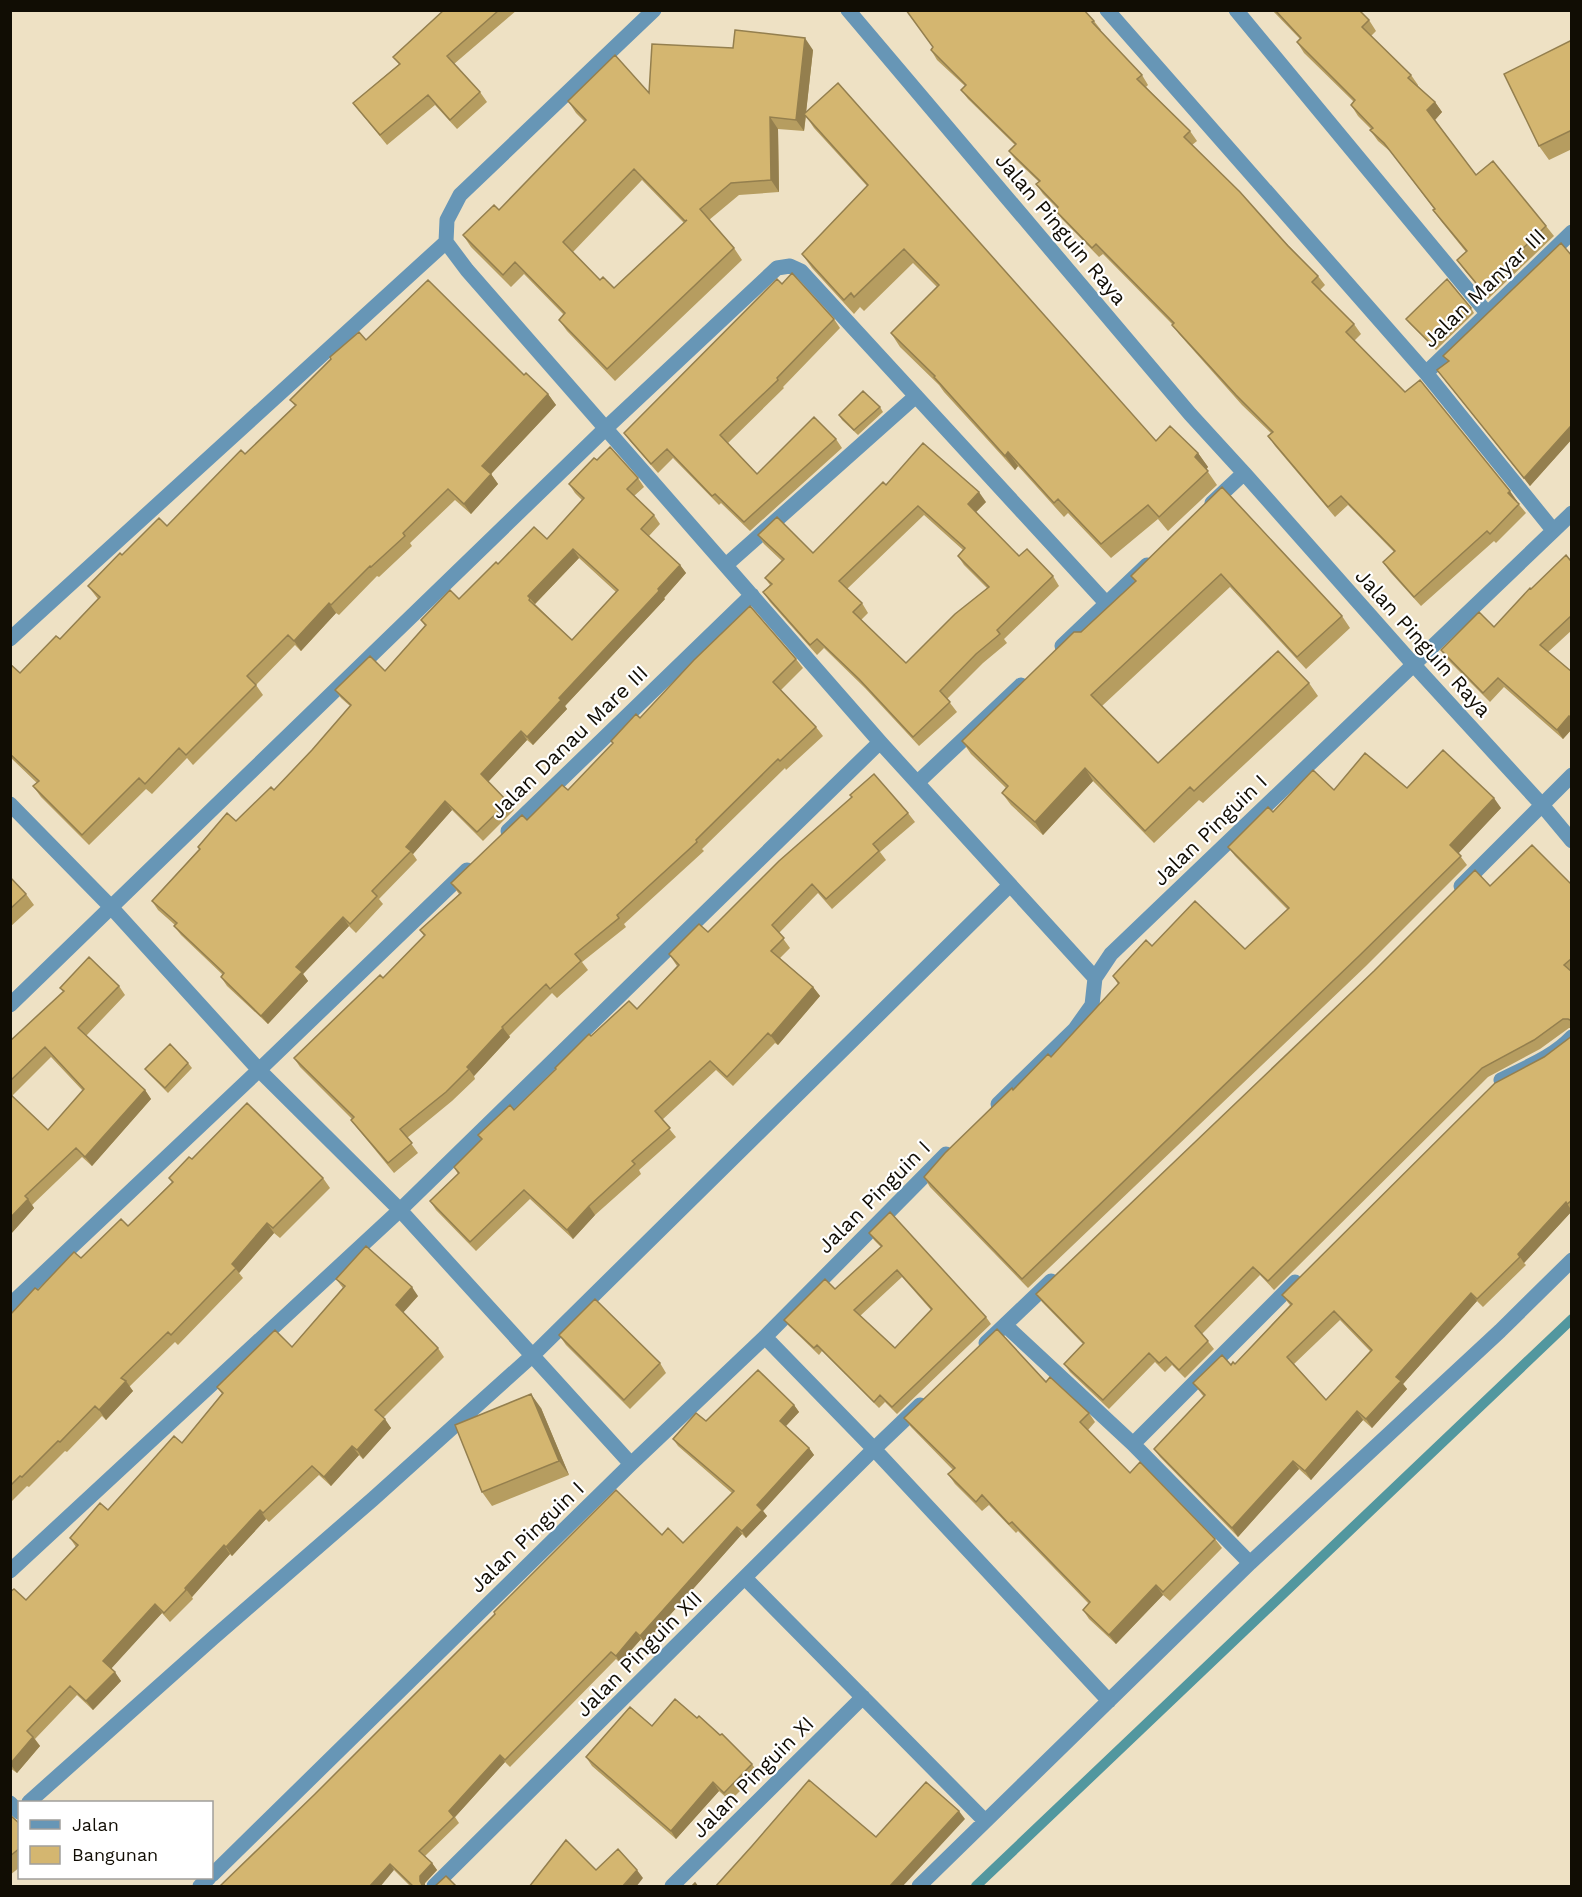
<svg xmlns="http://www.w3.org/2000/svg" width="1582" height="1897" font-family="'Work Sans',sans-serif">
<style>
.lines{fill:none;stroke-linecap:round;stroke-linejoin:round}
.stream{stroke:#52979f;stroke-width:10}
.minor{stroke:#6796b6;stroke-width:15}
.wall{fill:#b69d60;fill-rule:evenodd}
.shaded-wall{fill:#947f4e}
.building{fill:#d4b670;stroke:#947f4e;stroke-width:1.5;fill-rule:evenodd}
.labels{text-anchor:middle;stroke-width:4.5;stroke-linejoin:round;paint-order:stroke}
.street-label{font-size:21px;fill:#110d04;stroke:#fff}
</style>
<rect width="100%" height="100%" fill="#eee1c4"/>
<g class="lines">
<path class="stream" d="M 976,1886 L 1572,1319"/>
<path class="minor" d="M 654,10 L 460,195 L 447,220 L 446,242 L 467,270 L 880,742 L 1095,978
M 848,10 L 1190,414 L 1244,473 L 1212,503
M 1107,10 L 1426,373 L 1553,530
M 1236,10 L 1487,313
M 1426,373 L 1572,232
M 1244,473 L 1413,664 L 1542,805 L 1572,841
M 726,565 L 916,396
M 10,639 L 446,242
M 1062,646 L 1147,565
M 918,782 L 1021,685
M 10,804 L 111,907 L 259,1070 L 400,1210 L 631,1464
M 508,831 L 752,595
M 1461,886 L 1572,775
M 10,1005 L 606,428 L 777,268 L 790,266 L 801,271 L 1107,604
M 1501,1080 C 1526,1067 1552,1058 1572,1037
M 998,1104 L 1075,1029 L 1092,1005 L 1095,978 L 1111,954 L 1572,513
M 10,1305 L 259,1070 L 467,870
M 1005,1325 L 1133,1444 L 1250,1563
M 765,1337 L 874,1449 L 1109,1701
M 986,1343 L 1051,1281
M 1133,1444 L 1295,1282
M 10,1571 L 400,1210 L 880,742
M 745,1578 L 985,1821
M 29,1802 L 213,1638 L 373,1499 L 533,1355 L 1010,885
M 10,1803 L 19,1812
M 212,1875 L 631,1464 L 765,1337 L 946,1154
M 200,1886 L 209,1878
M 434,1886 L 874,1449 L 920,1405
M 672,1886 L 863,1697
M 919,1886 L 1250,1563 L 1500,1331 L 1572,1260"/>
</g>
<path class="wall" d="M 444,10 L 517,10 L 454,64 L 480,92 L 487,102 L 457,129 L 435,105 L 387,145 L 353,103 L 399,64 L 393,57 Z
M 1272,10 L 1359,10 L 1369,20 L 1376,31 L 1371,36 L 1411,75 L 1418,85 L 1418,86 L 1435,102 L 1442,112 L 1435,120 L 1476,175 L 1546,226 L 1554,236 L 1488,299 L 1465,271 L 1457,260 L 1466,252 L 1441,221 L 1433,210 L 1434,209 L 1392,153 L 1378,141 L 1370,130 L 1371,129 L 1358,116 L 1351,105 L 1354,102 L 1304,53 L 1297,42 L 1300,39 Z
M 1094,21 L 1101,30 L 1100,31 L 1142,75 L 1148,85 L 1146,87 L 1190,131 L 1197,141 L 1192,145 L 1318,276 L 1325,285 L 1320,290 L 1354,324 L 1361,334 L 1354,341 L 1405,392 L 1517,501 L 1516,501 L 1526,513 L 1496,543 L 1494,541 L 1421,606 L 1390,572 L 1383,562 L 1394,552 L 1348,505 L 1335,517 L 1275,446 L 1268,436 L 1271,433 L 1242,405 L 1179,334 L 1172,324 L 1103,254 L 1099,257 L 1062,219 L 1055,210 L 1057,208 L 1043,194 L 1036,184 L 1039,182 L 1016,160 L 1009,151 L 1015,145 L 968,99 L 961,90 L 965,86 L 937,60 L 931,50 Z
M 1572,40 L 1572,149 L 1549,160 L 1539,146 Z
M 733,48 L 813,50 L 806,112 L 1156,441 L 1198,453 L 1208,467 L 1206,469 L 1217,485 L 1168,531 L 1158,519 L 1111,558 L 1068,513 L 1064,517 L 1018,466 L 1015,470 L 944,392 L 939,385 L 900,347 L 891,333 L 937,287 L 913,263 L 864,311 L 860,307 L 854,314 L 812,268 L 802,254 L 867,186 L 814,128 L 806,116 L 804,131 L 778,129 L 779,192 L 739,195 L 709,220 L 734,248 L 742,260 L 615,381 L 567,331 L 559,320 L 564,315 L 524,274 L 511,287 L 471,247 L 463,235 L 499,210 L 585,122 L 576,113 L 568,101 L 649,93 ZM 642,180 L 684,223 L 614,288 L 600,280 L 573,252 Z
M 1572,256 L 1572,439 L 1530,486 L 1437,370 L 1448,362 L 1443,356 Z
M 782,284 L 834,319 L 840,328 L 783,387 L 784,388 L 728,443 L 757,474 L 836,439 L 842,448 L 750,531 L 721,503 L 719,505 L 673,458 L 658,473 L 630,441 L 624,433 Z
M 1471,308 L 1474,313 L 1436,350 L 1410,324 L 1406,319 Z
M 366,340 L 524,375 L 548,394 L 556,405 L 491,474 L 498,484 L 471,514 L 455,500 L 410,543 L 412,546 L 379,577 L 377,576 L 339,615 L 336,613 L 301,651 L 295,645 L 256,685 L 263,695 L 193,765 L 187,758 L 152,794 L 146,789 L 89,845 L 41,797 L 33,786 L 37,783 L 10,757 L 10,664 L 20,673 L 60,639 L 98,599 L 88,586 L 122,555 L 167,526 L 245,454 L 295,406 L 290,400 Z
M 880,407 L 883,412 L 858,435 L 842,420 L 839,415 Z
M 597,460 L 638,478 L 644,487 L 634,496 L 654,515 L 660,524 L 649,536 L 680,565 L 686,573 L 664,598 L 665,599 L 565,706 L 567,709 L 533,745 L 527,740 L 488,782 L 508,802 L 514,810 L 483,841 L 452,810 L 413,854 L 417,860 L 379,899 L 383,904 L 356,933 L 349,926 L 303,974 L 308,981 L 268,1024 L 227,986 L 221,977 L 223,975 L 181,935 L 174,926 L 175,925 L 158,910 L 152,901 L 199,849 L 198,847 L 236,821 L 274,790 L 312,750 L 350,706 L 341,698 L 335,690 L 385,671 L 425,626 L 421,620 L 459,599 L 498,564 L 547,539 L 582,500 L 575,493 L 569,484 ZM 579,558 L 616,592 L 572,640 L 535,604 Z
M 886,485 L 986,502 L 976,512 L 1019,556 L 1053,576 L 1059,586 L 1004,639 L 1007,643 L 983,663 L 947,699 L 957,712 L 919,746 L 865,688 L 824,648 L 817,655 L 770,602 L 763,592 L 770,585 L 765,578 L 782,561 L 764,544 L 758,535 L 813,553 ZM 924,515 L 963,550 L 958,556 L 964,565 L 987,588 L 906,663 L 861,620 L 868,613 L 862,603 L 847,589 Z
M 1222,487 L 1342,616 L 1350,628 L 1306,669 L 1230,587 L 1102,706 L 1158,763 L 1309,683 L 1318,696 L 1203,803 L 1199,800 L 1154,843 L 1093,781 L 1043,835 L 1011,805 L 1002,793 L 1006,788 L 971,754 L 962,741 L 1135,582 L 1131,576 Z
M 1572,559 L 1572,630 L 1548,652 L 1572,672 L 1572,729 L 1563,739 L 1504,687 L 1490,702 L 1447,659 L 1441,650 L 1494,627 L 1531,589 Z
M 796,659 L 803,668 L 781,690 L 816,727 L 823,736 L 786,770 L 785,768 L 702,849 L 704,851 L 624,924 L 626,927 L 582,962 L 588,970 L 557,998 L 552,993 L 509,1036 L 510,1037 L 474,1076 L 475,1079 L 452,1101 L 407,1138 L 418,1153 L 394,1173 L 358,1129 L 351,1120 L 352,1119 L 300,1067 L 294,1058 L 383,978 L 424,936 L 420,930 L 459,894 L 451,883 L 527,820 L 568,790 L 640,718 Z
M 1407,788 L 1501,808 L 1458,853 L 1467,865 L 1366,966 L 1028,1288 L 930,1187 L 924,1177 L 1013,1090 L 1051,1057 L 1118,984 L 1113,976 L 1152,946 L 1245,949 L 1288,910 L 1235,856 L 1228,847 L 1273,812 L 1334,790 Z
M 908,813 L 915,822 L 880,852 L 886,860 L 832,909 L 818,893 L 779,933 L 790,948 L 780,958 L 813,987 L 820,996 L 778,1045 L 775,1043 L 733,1086 L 716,1070 L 662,1120 L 676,1137 L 639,1170 L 641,1174 L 595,1215 L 573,1239 L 530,1199 L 476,1251 L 436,1210 L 430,1201 L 458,1174 L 454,1167 L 481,1140 L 478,1135 L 514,1110 L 591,1036 L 637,1009 L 677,966 L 669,954 L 708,932 Z
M 10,877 L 26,894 L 34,905 L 10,927 Z
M 1572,885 L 1572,1028 L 1569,1028 L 1540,1049 L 1488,1077 L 1274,1290 L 1260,1275 L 1202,1334 L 1214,1349 L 1185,1378 L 1172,1365 L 1165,1372 L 1155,1362 L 1109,1409 L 1070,1372 L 1064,1364 L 1083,1344 L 1042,1302 L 1036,1294 L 1490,886 Z
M 119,986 L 125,995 L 86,1036 L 145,1090 L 151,1099 L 92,1166 L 82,1157 L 32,1205 L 34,1208 L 10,1235 L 10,1041 L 63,992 L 60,988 ZM 51,1057 L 83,1091 L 48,1130 L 12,1096 Z
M 1572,1036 L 1572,1211 L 1524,1263 L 1526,1265 L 1483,1307 L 1477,1301 L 1403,1384 L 1407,1389 L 1372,1428 L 1363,1420 L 1311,1480 L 1299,1469 L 1238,1537 L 1160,1457 L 1154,1449 L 1204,1397 L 1193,1383 L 1231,1365 L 1235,1364 L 1290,1305 L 1282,1295 L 1544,1057 ZM 1340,1320 L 1370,1351 L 1326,1400 L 1294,1364 Z
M 188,1063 L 192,1068 L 168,1093 L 149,1074 L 145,1069 Z
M 192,1159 L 323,1178 L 330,1188 L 280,1238 L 274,1233 L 239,1273 L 243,1278 L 178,1345 L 175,1342 L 129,1387 L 133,1391 L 106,1420 L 102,1416 L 67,1452 L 65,1451 L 29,1487 L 27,1486 L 10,1503 L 10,1315 L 38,1290 L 81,1258 L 128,1226 L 172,1182 L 169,1178 Z
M 869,1233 L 986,1317 L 991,1324 L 897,1414 L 885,1402 L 879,1408 L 822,1351 L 819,1355 L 789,1326 L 784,1320 L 835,1289 L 881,1247 L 874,1240 ZM 902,1277 L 931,1310 L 895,1348 L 860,1316 Z
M 336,1279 L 418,1296 L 403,1312 L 438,1348 L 444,1357 L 383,1418 L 391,1428 L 363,1459 L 359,1455 L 331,1486 L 319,1475 L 269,1522 L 266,1519 L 232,1556 L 230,1554 L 192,1597 L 193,1599 L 170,1622 L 162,1613 L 111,1668 L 121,1681 L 93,1710 L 77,1695 L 35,1739 L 40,1746 L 17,1773 L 10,1768 L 10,1592 L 26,1600 L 76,1547 L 70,1538 L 108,1510 L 182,1443 L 222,1394 L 217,1387 L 292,1347 L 343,1288 Z
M 559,1335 L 660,1363 L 666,1373 L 630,1409 L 566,1345 Z
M 1046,1382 L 1089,1413 L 1095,1422 L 1088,1430 L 1130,1473 L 1215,1539 L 1222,1548 L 1170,1601 L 1163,1595 L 1116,1644 L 1089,1619 L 1083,1610 L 1089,1604 L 1018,1531 L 1016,1533 L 989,1505 L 982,1511 L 955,1484 L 948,1474 L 953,1470 L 911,1427 L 904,1418 Z
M 794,1405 L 799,1412 L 786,1426 L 809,1448 L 814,1455 L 763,1511 L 767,1516 L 746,1538 L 742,1534 L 645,1643 L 641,1639 L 620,1663 L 616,1659 L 510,1767 L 505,1762 L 455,1817 L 459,1823 L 425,1856 L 432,1863 L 437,1870 L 425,1883 L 425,1887 L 411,1887 L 394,1870 L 219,1887 L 662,1535 L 683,1543 L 732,1493 L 678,1446 L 673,1439 L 706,1421 Z
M 541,1408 L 569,1475 L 492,1506 L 482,1492 Z
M 697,1718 L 720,1735 L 752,1764 L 758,1773 L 730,1801 L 719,1791 L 676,1839 L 592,1766 L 586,1757 L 652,1726 Z
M 10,1815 L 20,1824 L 20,1867 L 10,1875 Z"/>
<path class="shaded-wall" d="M 805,38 L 813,50 L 804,131 L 796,120 Z
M 1435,102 L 1442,112 L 1434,121 L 1427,110 Z
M 770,117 L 778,129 L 779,192 L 771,180 Z
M 548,394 L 556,405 L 491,474 L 498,484 L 471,514 L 464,504 L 482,466 Z
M 1570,427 L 1572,429 L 1572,439 L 1530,486 L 1524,478 Z
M 1008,452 L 1018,466 L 1015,470 L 1005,456 Z
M 1198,453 L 1208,467 L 1205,471 L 1195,457 Z
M 1510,491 L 1517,501 L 1515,503 L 1508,493 Z
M 979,492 L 986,502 L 974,514 L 968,504 Z
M 573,549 L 579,558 L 535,604 L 528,596 Z
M 680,565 L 686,573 L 664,598 L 665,599 L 565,706 L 567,709 L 533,745 L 527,737 L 559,698 Z
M 329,603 L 336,613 L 301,651 L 294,641 Z
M 1569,716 L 1572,721 L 1572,729 L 1563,739 L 1557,730 Z
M 521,731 L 527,740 L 487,783 L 481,774 Z
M 1085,768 L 1093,781 L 1043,835 L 1035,822 Z
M 1494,798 L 1501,808 L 1457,855 L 1450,845 Z
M 445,801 L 452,810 L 413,854 L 406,847 Z
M 343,917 L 349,926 L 303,974 L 308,981 L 268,1024 L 261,1016 L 296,967 Z
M 813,987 L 820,996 L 778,1045 L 771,1036 Z
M 503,1028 L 510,1037 L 474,1076 L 467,1067 Z
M 145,1090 L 151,1099 L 92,1166 L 85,1157 Z
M 28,1199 L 34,1208 L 10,1235 L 10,1218 Z
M 1566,1202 L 1572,1211 L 1524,1263 L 1518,1254 Z
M 589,1206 L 595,1215 L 573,1239 L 567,1230 Z
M 267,1223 L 274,1233 L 239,1273 L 232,1264 Z
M 412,1287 L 418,1296 L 402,1314 L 396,1305 Z
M 1471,1293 L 1477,1301 L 1403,1384 L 1407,1389 L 1372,1428 L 1366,1419 L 1396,1377 Z
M 126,1381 L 133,1391 L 106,1420 L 99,1410 Z
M 531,1394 L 541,1408 L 569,1475 L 559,1461 Z
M 794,1405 L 799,1412 L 785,1427 L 780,1421 Z
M 1357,1411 L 1363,1420 L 1311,1480 L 1305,1471 Z
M 385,1419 L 391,1428 L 363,1459 L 357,1450 Z
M 352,1446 L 359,1455 L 331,1486 L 324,1477 Z
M 809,1448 L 814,1455 L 763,1511 L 767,1516 L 746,1538 L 742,1531 L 757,1505 Z
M 1293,1461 L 1299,1469 L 1238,1537 L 1232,1528 Z
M 260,1510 L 266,1519 L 232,1556 L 226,1547 Z
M 737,1527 L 742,1534 L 645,1643 L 640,1636 Z
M 224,1545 L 230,1554 L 192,1597 L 185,1588 Z
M 1156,1585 L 1163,1595 L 1116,1644 L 1109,1635 Z
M 155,1604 L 162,1613 L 110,1670 L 103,1661 Z
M 636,1632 L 641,1639 L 620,1663 L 616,1656 Z
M 115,1672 L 121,1681 L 93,1710 L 86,1701 Z
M 33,1737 L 40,1746 L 17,1773 L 10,1764 Z
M 500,1755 L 505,1762 L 455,1817 L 449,1811 Z
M 713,1782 L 719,1791 L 676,1839 L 671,1831 Z
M 959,1811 L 965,1819 L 902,1887 L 889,1887 Z
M 432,1863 L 437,1870 L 425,1883 L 425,1887 L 423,1887 L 420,1881 L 420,1876 Z
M 390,1864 L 394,1870 L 380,1887 L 369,1887 Z
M 637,1870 L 643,1878 L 636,1887 L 622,1887 Z"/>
<path class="building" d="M 444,10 L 499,10 L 447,56 L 480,92 L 450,120 L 428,95 L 380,135 L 353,103 L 400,64 L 393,57 Z
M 906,10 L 1084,10 L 1094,21 L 1092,22 L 1142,75 L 1137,79 L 1190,131 L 1184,137 L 1240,192 L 1288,246 L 1318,276 L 1312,282 L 1354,324 L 1346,332 L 1405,392 L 1420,380 L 1510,491 L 1508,493 L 1519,504 L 1490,534 L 1487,531 L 1414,597 L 1383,562 L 1395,551 L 1341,496 L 1328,507 L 1268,436 L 1273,432 L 1236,395 L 1172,325 L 1174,323 L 1096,244 L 1092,248 L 1055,210 L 1058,207 L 1036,184 L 1040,181 L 1009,151 L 1016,144 L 961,90 L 966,85 L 931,50 L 933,47 Z
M 1275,10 L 1359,10 L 1369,20 L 1362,27 L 1411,75 L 1408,78 L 1435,102 L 1427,110 L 1476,175 L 1493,161 L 1546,226 L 1481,289 L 1457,260 L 1467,251 L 1433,210 L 1435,209 L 1384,143 L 1370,130 L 1373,128 L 1351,105 L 1355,100 L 1297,42 L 1301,38 Z
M 735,30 L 805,38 L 796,120 L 770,117 L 771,180 L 731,183 L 700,209 L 734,248 L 607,369 L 559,320 L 565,313 L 515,262 L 503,275 L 463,235 L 494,205 L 499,210 L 586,120 L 568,101 L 615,55 L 649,93 L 652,44 L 733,48 ZM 634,169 L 685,221 L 687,220 L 614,288 L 603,277 L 600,280 L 563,242 Z
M 1572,40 L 1572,130 L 1539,146 L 1504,74 Z
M 838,83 L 1156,441 L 1170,426 L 1198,453 L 1195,457 L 1208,471 L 1159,517 L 1148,505 L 1101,544 L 1058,499 L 1054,503 L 1008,452 L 1005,456 L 934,377 L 935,376 L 891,333 L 939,285 L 904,249 L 854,297 L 851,293 L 844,300 L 802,254 L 868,185 L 804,114 Z
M 1561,243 L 1572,256 L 1572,428 L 1570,427 L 1524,478 L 1437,370 L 1449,361 L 1443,356 Z
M 792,273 L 834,319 L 777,378 L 778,380 L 720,435 L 757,474 L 814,417 L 836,439 L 744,522 L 715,494 L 712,496 L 667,449 L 651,464 L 624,433 L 777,279 L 782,284 Z
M 1447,279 L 1471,308 L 1432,345 L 1406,319 Z
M 428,280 L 524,375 L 526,373 L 548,394 L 482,466 L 491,474 L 464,504 L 448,489 L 403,533 L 405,536 L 371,567 L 370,566 L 331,605 L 329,603 L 294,641 L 288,635 L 247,676 L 256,685 L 186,755 L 179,748 L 145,784 L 139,778 L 82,835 L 33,786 L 39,781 L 10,754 L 10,664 L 20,673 L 56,636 L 60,639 L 100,597 L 88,586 L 120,553 L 122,555 L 159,518 L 167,526 L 241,450 L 245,454 L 296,405 L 290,400 L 331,359 L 330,357 L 359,332 L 366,340 Z
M 863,391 L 880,407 L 854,430 L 839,415 Z
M 923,443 L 979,492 L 968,504 L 1019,556 L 1027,549 L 1053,576 L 997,630 L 1000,634 L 976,654 L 940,691 L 950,702 L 913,737 L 859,679 L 817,639 L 810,645 L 763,592 L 772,584 L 765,578 L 784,559 L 758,535 L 777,517 L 813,553 L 883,482 L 886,485 ZM 918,506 L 965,548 L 958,556 L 989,587 L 955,614 L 906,663 L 853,612 L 862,603 L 839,581 Z
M 610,447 L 638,478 L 627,489 L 654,515 L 641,529 L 680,565 L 658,589 L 659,591 L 559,698 L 561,700 L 527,737 L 521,731 L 481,774 L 508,802 L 477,832 L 445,801 L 406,847 L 411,851 L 372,891 L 377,896 L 350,924 L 343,917 L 296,967 L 302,972 L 261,1016 L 221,977 L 224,973 L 174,926 L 177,923 L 152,901 L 200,849 L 198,847 L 227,813 L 236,821 L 271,787 L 274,790 L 312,750 L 351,705 L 335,690 L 338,687 L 370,656 L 385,671 L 426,625 L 421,620 L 450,590 L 459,599 L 496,562 L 498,564 L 534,527 L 547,539 L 584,498 L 569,484 L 594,458 L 597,460 ZM 573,549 L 618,590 L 572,640 L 529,600 L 530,598 L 528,596 Z
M 1222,487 L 1342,616 L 1297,657 L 1221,574 L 1091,695 L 1158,763 L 1278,651 L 1309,683 L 1194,791 L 1190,787 L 1145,831 L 1085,768 L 1035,822 L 1002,793 L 1008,786 L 962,741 L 1074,632 L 1081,632 L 1136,581 L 1131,576 Z
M 1566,555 L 1570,560 L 1572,559 L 1572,615 L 1540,645 L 1572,672 L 1572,720 L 1569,716 L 1557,730 L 1498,678 L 1483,693 L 1441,650 L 1479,612 L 1494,627 L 1530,588 L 1531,589 Z
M 750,606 L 796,659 L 773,682 L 816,727 L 780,761 L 778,759 L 696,840 L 697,842 L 617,915 L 619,918 L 575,954 L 581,961 L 550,989 L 546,984 L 502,1027 L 503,1028 L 467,1067 L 469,1069 L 446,1092 L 400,1129 L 412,1143 L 388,1163 L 351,1120 L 354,1117 L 294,1058 L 380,975 L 383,978 L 425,935 L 420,930 L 461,893 L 451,883 L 522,815 L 527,820 L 562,785 L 568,790 L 613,743 L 611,741 L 636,714 L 640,718 L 694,660 Z
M 1443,750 L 1494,798 L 1450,845 L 1461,856 L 1359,956 L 1022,1279 L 924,1177 L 945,1153 L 1012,1088 L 1013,1090 L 1048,1054 L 1051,1057 L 1119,983 L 1113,976 L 1146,940 L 1152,946 L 1195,901 L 1245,949 L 1289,908 L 1228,847 L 1268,807 L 1273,812 L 1313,770 L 1334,790 L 1365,753 L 1407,788 Z
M 874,774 L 908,813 L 873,844 L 879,851 L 826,899 L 812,884 L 772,925 L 784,938 L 771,951 L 813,987 L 771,1036 L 768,1033 L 727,1077 L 710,1061 L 655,1111 L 670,1128 L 632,1161 L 635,1164 L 589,1206 L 567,1230 L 524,1190 L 470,1242 L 430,1201 L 459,1173 L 454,1167 L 482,1139 L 478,1135 L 510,1105 L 514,1110 L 556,1069 L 555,1068 L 589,1034 L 591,1036 L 629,1001 L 637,1009 L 679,965 L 669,954 L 699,924 L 708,932 L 779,861 L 852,797 L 850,795 Z
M 1532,845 L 1572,885 L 1572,958 L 1564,965 L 1572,972 L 1572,1021 L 1568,1019 L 1563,1019 L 1534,1040 L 1482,1068 L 1268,1281 L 1253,1267 L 1195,1326 L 1208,1341 L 1179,1370 L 1166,1357 L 1159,1363 L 1149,1353 L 1103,1400 L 1064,1364 L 1084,1343 L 1036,1294 L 1374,971 L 1475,870 L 1490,886 Z
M 10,877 L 26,894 L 10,909 Z
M 89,957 L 119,986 L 78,1028 L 145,1090 L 85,1157 L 76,1148 L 25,1196 L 28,1199 L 10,1218 L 10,1094 L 48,1130 L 84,1089 L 45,1047 L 10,1081 L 10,1041 L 64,991 L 60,988 Z
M 1572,1036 L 1572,1200 L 1567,1204 L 1566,1202 L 1518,1254 L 1520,1257 L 1477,1299 L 1471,1293 L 1396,1377 L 1401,1381 L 1366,1419 L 1357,1411 L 1305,1471 L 1293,1461 L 1232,1528 L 1154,1449 L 1205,1395 L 1193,1383 L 1222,1355 L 1231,1365 L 1233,1362 L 1235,1364 L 1292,1304 L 1282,1295 L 1495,1083 L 1544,1057 ZM 1334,1311 L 1372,1350 L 1326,1400 L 1287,1357 Z
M 170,1044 L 188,1063 L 165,1088 L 145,1069 Z
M 247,1103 L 323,1178 L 273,1228 L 267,1223 L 232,1264 L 236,1268 L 171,1335 L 168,1332 L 121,1378 L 126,1381 L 99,1410 L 95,1406 L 60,1442 L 58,1441 L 22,1477 L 20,1476 L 10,1486 L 10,1315 L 35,1288 L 38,1290 L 74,1252 L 81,1258 L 121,1219 L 128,1226 L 173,1182 L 169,1178 L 189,1157 L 192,1159 Z
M 890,1212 L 986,1317 L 892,1407 L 880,1395 L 874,1402 L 817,1345 L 814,1348 L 784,1320 L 825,1279 L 835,1289 L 882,1246 L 869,1233 ZM 897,1270 L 932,1309 L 895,1348 L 854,1310 Z
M 366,1246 L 412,1287 L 396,1305 L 438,1348 L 375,1410 L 385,1419 L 357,1450 L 352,1446 L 324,1477 L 312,1466 L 263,1513 L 260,1510 L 226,1547 L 224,1545 L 185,1588 L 186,1590 L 164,1613 L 155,1604 L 103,1661 L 115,1672 L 86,1701 L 70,1686 L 27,1731 L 33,1737 L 10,1764 L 10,1592 L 14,1589 L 26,1600 L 78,1545 L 70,1538 L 100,1503 L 108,1510 L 174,1436 L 182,1443 L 223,1393 L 217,1387 L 275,1330 L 292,1347 L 345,1286 L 336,1279 Z
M 595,1299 L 660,1363 L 624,1400 L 559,1335 Z
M 997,1329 L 1046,1382 L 1050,1377 L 1089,1413 L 1080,1422 L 1130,1473 L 1140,1462 L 1215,1539 L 1163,1592 L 1156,1585 L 1109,1635 L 1083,1610 L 1090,1602 L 1012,1522 L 1009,1524 L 982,1495 L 976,1502 L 948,1474 L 955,1468 L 904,1418 Z
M 758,1370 L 794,1405 L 780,1421 L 809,1448 L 757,1505 L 762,1510 L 742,1531 L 737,1527 L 640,1636 L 636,1632 L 616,1656 L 611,1652 L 505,1760 L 500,1755 L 449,1811 L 454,1817 L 419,1851 L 432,1863 L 420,1876 L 420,1881 L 423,1887 L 414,1887 L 390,1864 L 369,1887 L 219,1887 L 315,1794 L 495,1614 L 494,1612 L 616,1490 L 662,1535 L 668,1528 L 683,1543 L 734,1491 L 673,1439 L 696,1413 L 706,1421 Z
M 531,1394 L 559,1461 L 482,1492 L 455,1425 Z
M 675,1699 L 697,1718 L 699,1716 L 720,1735 L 722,1734 L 752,1764 L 724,1793 L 713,1782 L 671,1831 L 586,1757 L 630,1707 L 652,1726 Z
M 809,1780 L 876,1837 L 926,1782 L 959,1811 L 889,1887 L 715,1887 L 752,1846 Z
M 10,1815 L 20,1824 L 20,1848 L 10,1856 Z
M 566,1840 L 596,1870 L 618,1849 L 637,1870 L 622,1887 L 529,1887 Z
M 446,1876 L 457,1887 L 434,1887 Z
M 695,1883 L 698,1887 L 691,1887 Z"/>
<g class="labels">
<g class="street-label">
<text transform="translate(1061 229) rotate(50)" y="7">Jalan Pinguin Raya</text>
<text transform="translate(1484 288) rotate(-44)" y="7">Jalan Manyar III</text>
<text transform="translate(1423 643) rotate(48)" y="7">Jalan Pinguin Raya</text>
<text transform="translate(569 742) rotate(-44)" y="7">Jalan Danau Mare III</text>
<text transform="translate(1210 830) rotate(-44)" y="7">Jalan Pinguin I</text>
<text transform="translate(874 1197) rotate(-45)" y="7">Jalan Pinguin I</text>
<text transform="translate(527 1537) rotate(-44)" y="7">Jalan Pinguin I</text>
<text transform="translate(639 1654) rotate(-45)" y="7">Jalan Pinguin XII</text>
<text transform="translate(753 1777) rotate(-45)" y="7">Jalan Pinguin XI</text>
</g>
</g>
<rect width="1582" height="1897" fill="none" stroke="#110d04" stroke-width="24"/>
<rect x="18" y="1801" width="195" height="78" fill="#ffffff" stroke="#a09e9b" stroke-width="1.5"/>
<rect x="30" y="1820" width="30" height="9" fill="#6796b6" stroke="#a09e9b" stroke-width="1.5"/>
<text x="72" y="1831" font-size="18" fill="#110d04">Jalan</text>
<rect x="30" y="1846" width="30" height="18" fill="#d4b670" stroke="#a09e9b" stroke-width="1.5"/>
<text x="72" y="1861" font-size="18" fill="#110d04">Bangunan</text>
</svg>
